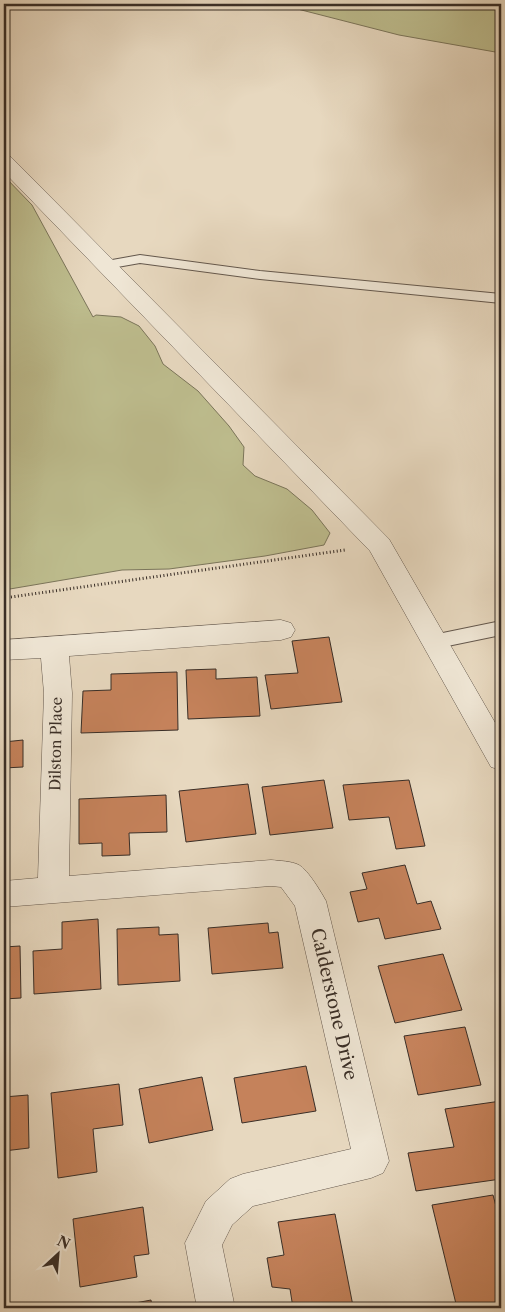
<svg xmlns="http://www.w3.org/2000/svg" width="505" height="1312" font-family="'Libre Caslon Text',serif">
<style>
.green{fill:#bdbc8d;stroke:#7b755a}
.building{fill:#c5825b;stroke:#392e27}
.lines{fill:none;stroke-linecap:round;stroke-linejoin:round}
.service-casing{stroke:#64584d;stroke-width:2}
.minor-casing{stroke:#64584d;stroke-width:1}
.path{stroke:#392e27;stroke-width:3;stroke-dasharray:1 2.5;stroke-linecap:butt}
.service{fill:#efe6d5;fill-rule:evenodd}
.minor{fill:#efe6d5;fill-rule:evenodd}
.labels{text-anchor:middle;stroke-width:4;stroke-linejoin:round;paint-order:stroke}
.street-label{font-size:15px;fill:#392e27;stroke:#efe6d5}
.near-street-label{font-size:18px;fill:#392e27;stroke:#efe6d5}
</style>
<rect width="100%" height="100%" fill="#e7d8bf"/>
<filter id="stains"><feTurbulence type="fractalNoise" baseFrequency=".004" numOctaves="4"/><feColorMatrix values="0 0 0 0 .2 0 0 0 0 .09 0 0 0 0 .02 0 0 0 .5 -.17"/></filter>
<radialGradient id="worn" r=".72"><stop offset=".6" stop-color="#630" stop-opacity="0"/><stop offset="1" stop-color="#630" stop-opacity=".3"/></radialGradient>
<path class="green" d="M 278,4 L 501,4 L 501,53 L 399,35 Z
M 4,176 L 32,205 L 93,317 L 96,315 L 121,317 L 139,326 L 155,346 L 163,364 L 198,391 L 229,426 L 244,447 L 243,465 L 255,476 L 287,489 L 312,510 L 330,533 L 324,545 L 265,556 L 169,569 L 122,570 L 4,590 Z"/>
<path class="building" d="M 329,637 L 342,702 L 271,709 L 265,675 L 298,673 L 292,641 Z
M 216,669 L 216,679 L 257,677 L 260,716 L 188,719 L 186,670 Z
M 177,672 L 178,730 L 81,733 L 83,691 L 111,690 L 111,674 Z
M 8,681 L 7,710 L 4,710 L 4,682 Z
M 23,740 L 23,767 L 4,768 L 4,742 Z
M 324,780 L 333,828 L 270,835 L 262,787 Z
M 409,780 L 425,846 L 396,849 L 389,817 L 349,820 L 343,785 Z
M 248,784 L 256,834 L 186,842 L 179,791 Z
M 166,795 L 167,832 L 129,833 L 130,855 L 102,856 L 102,843 L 79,844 L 79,799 Z
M 405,865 L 417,904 L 431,901 L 441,929 L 385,939 L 379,918 L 358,922 L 350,892 L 367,889 L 362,873 Z
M 98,919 L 101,989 L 34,994 L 33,951 L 62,949 L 62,922 Z
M 268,923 L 269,933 L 278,932 L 283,968 L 212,974 L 208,928 Z
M 159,927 L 159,935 L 178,934 L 180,981 L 118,985 L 117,929 Z
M 20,946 L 21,998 L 4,999 L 4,947 Z
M 443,954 L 462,1010 L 395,1023 L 378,966 Z
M 465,1027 L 481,1085 L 418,1095 L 404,1036 Z
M 306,1066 L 316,1111 L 242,1123 L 234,1078 Z
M 202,1077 L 213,1130 L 149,1143 L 139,1089 Z
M 119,1084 L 123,1125 L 93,1129 L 97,1172 L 58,1178 L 51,1093 Z
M 28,1095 L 29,1148 L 4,1151 L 4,1097 Z
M 501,1101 L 501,1179 L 416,1191 L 408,1153 L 454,1147 L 445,1109 Z
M 493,1195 L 501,1225 L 501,1308 L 457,1308 L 432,1205 Z
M 143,1207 L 149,1254 L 134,1256 L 137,1277 L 80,1287 L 73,1219 Z
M 335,1214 L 353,1306 L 293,1308 L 290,1289 L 272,1287 L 267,1258 L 284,1255 L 278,1222 Z
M 151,1300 L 152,1308 L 109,1308 Z"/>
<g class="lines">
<g class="service-casing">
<path id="service" d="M 140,255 L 260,271 L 501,294 L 501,303 L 260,279 L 140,263 L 106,269 L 101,268 L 99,265 L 101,262 Z
M 501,621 L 501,635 L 433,649 L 426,647 L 424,642 L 426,637 L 433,635 Z"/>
</g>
<g class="minor-casing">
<path id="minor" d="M 4,155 L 11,157 L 389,539 L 501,733 L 501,770 L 491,767 L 370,551 L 4,172 Z
M 281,620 L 291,623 L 295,630 L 291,637 L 281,640 L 69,656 L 72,693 L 69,876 L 271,860 C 280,861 291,861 299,865 C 308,870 321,892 326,901 L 389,1161 L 383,1173 L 371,1178 L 253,1206 L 232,1225 L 222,1245 L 235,1308 L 197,1308 L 185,1243 L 206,1201 L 230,1179 L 243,1174 L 351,1149 L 295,906 L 281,887 L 271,886 L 4,907 L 4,881 L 38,878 L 44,693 L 41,658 L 4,660 L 4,640 Z"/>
</g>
<path class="path" d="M 4,598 L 345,550"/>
<use href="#service" class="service"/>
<use href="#minor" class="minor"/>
</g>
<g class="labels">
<g class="street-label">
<text transform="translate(56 744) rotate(-89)" y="5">Dilston Place</text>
</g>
<g class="near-street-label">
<text transform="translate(334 1004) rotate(77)" y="6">Calderstone Drive</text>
</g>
</g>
<rect width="505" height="1312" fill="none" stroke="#e7d8bf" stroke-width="20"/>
<rect x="5" y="5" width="495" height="1302" fill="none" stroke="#392e27" stroke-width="2.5"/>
<rect x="10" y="10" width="485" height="1292" fill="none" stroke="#392e27"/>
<g transform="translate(58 1254) rotate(26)" stroke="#efe6d5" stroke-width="4" paint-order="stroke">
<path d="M0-4L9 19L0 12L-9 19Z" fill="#392e27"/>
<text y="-8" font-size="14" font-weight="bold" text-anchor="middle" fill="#392e27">N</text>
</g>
<rect width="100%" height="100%" filter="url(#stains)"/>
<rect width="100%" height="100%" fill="url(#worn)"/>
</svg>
